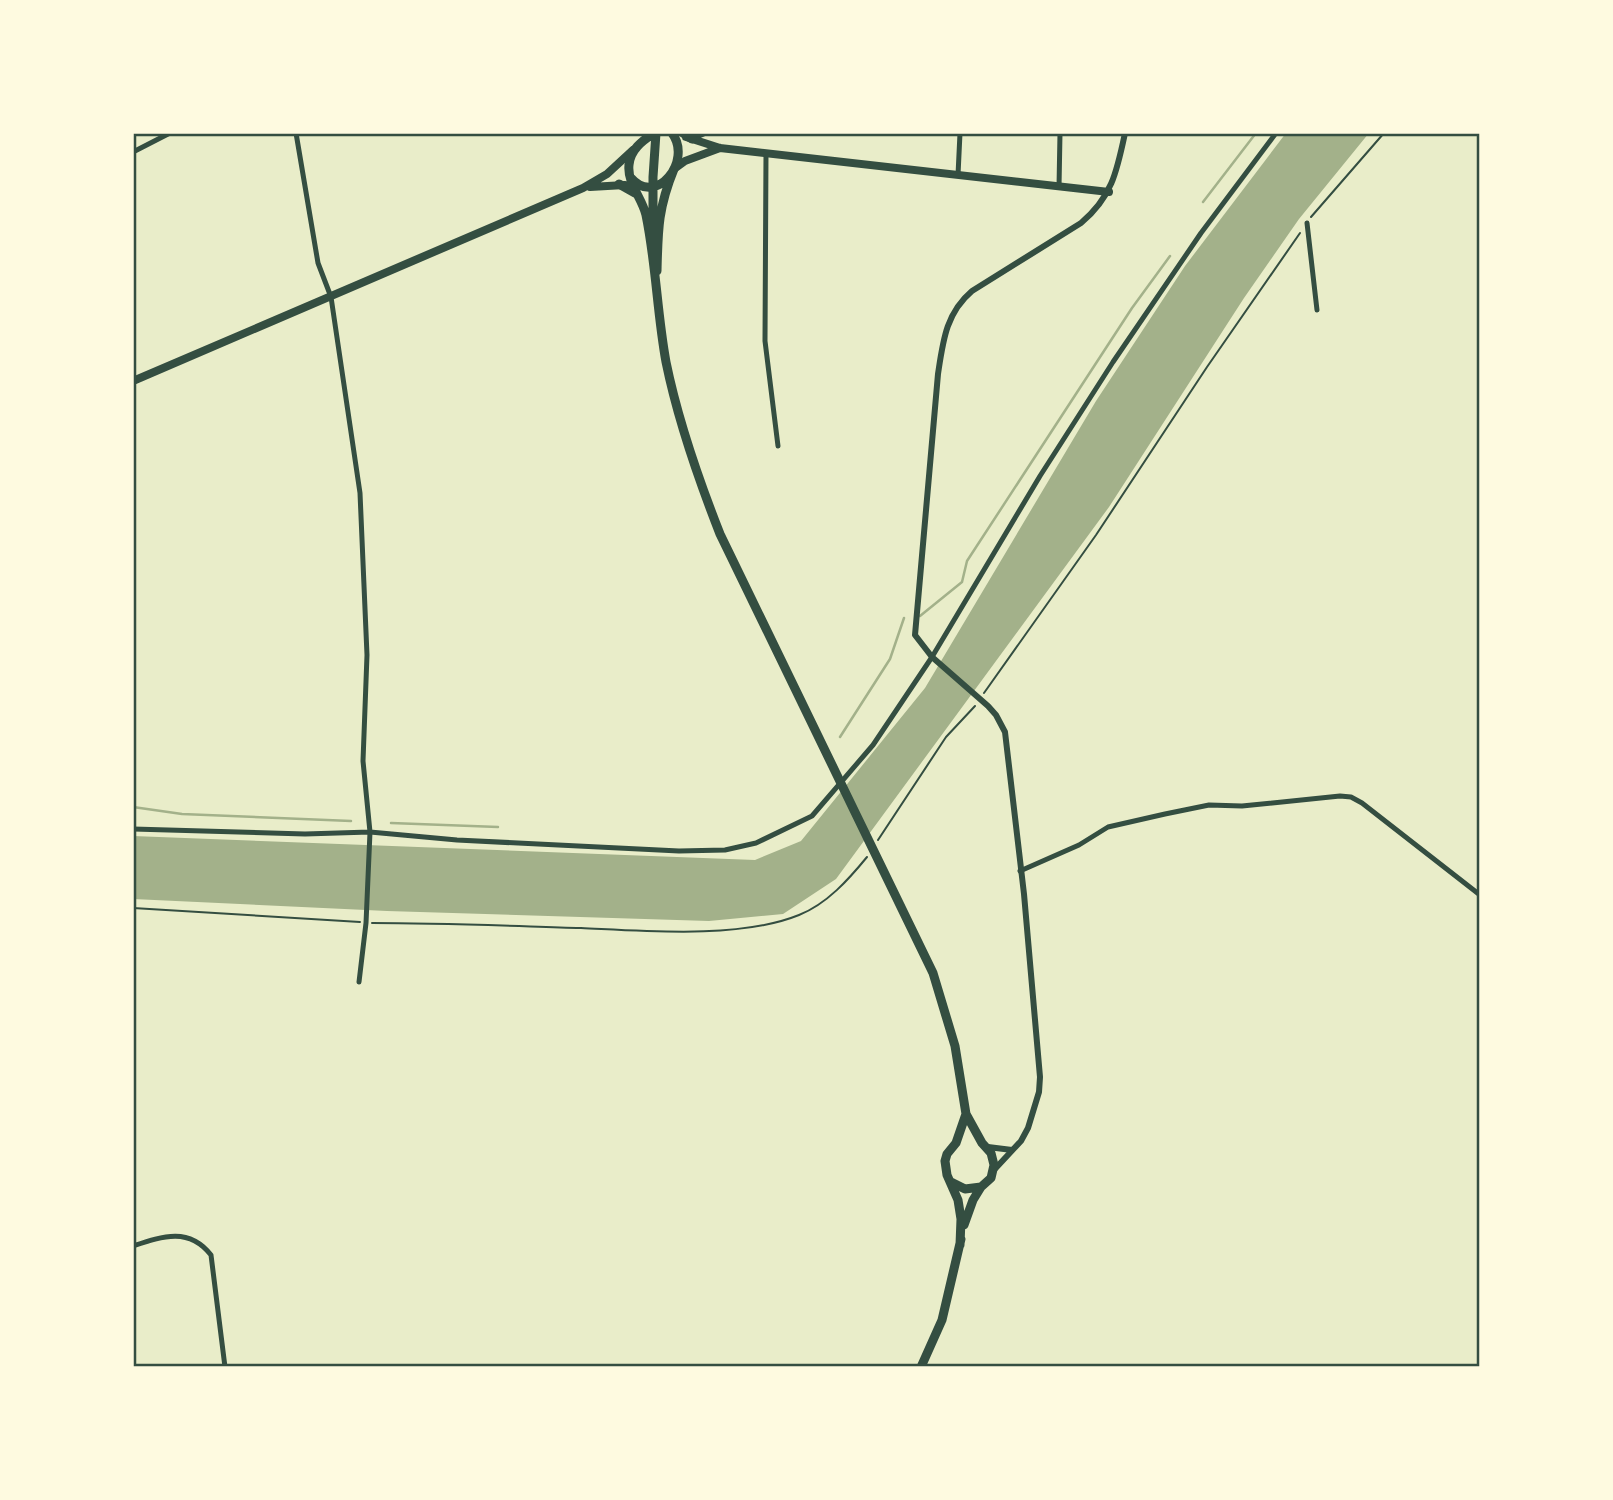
<svg xmlns="http://www.w3.org/2000/svg" width="1613" height="1500" font-family="'Exo 2',sans-serif">
<style>
.water{fill:#a3b18a}
.lines{fill:none;stroke-linecap:round;stroke-linejoin:round}
.stream{stroke:#a3b18a;stroke-width:2.5}
.path{stroke:#344e41;stroke-width:2}
.minor{stroke:#344e41;stroke-width:5}
.tertiary{stroke:#344e41;stroke-width:6}
.primary{stroke:#344e41;stroke-width:8}
.trunk{stroke:#344e41;stroke-width:9}
.neatline{fill:none;stroke:#344e41;stroke-width:2.5}
</style>
<rect width="100%" height="100%" fill="#e9edc9"/>
<path class="water" d="M 1286,133 L 1369,133 L 1299,219 L 1244,298 L 1109,507 L 836,879 L 783,914 L 709,921 L 387,911 L 133,899 L 133,836 L 755,860 L 801,841 L 925,688 L 1096,401 L 1185,266 Z"/>
<g class="lines">
<path class="stream" d="M 1203,202 L 1256,133
M 920,616 L 962,582 L 967,561 L 1132,308 L 1170,256
M 840,737 L 890,659 L 904,618
M 133,807 L 182,814 L 351,821
M 391,823 L 498,827"/>
<path class="path" d="M 1311,217 L 1384,133
M 984,693 L 1096,535 L 1207,367 L 1300,233
M 878,840 L 946,737 L 975,706
M 133,908 L 360,922
M 372,923 C 442,923 512,926 581,928 C 645,931 740,939 799,915 C 827,904 849,879 867,857"/>
<path class="minor" d="M 296,133 L 318,263 L 331,297 L 360,493 L 367,655 L 363,761 L 370,832 L 366,923 L 359,982
M 692,139 L 706,133
M 133,152 L 170,133
M 766,153 L 765,341 L 778,446
M 958,175 L 960,133
M 1059,187 L 1060,133
M 1307,223 L 1317,310
M 133,829 L 305,834 L 370,832 L 457,840 L 679,851 L 725,850 L 756,843 L 812,816 L 873,745 L 932,657 L 1040,476 L 1113,362 L 1201,233 L 1276,133
M 1020,871 L 1079,845 L 1108,827 L 1165,814 L 1209,805 L 1242,806 L 1340,796 L 1351,797 L 1362,803 L 1480,895
M 133,1246 C 163,1236 189,1227 211,1255 L 225,1367"/>
<path class="tertiary" d="M 988,1147 L 1012,1150
M 994,1170 L 1021,1141 L 1028,1128 L 1039,1092 L 1040,1077 L 1024,894 L 1005,732 L 996,715 L 988,706 L 932,657 L 915,635 L 938,374 C 943,341 946,313 972,291 L 1081,223 C 1112,197 1117,171 1125,133"/>
<path class="primary" d="M 686,137 L 720,148 L 1109,192
M 674,169 L 685,161 L 720,148
M 590,187 L 625,185
M 133,381 L 583,188 L 607,174 L 633,150"/>
<path class="trunk" d="M 654,133 C 642,141 630,150 629,165 C 627,183 642,198 646,215 C 656,263 657,313 666,362 C 678,421 698,478 720,534 L 933,973 L 955,1046 L 966,1114 L 956,1143 L 947,1154 L 945,1161 L 947,1175 L 958,1200 L 961,1219 L 960,1245
M 683,133 L 692,139
M 631,178 C 656,207 693,161 672,133
M 619,184 L 635,193
M 653,233 L 653,177 L 656,133
M 657,271 C 658,230 658,208 674,169
M 951,1182 L 965,1189 L 981,1187
M 964,1225 L 973,1200 L 981,1187 L 991,1178 L 994,1165 L 991,1153 L 982,1143 L 966,1114
M 921,1367 L 942,1320 L 961,1239"/>
</g>
<rect width="1613" height="1500" fill="none" stroke="#fefae0" stroke-width="270"/>
<rect x="135" y="135" width="1343" height="1230" class="neatline"/>
</svg>
